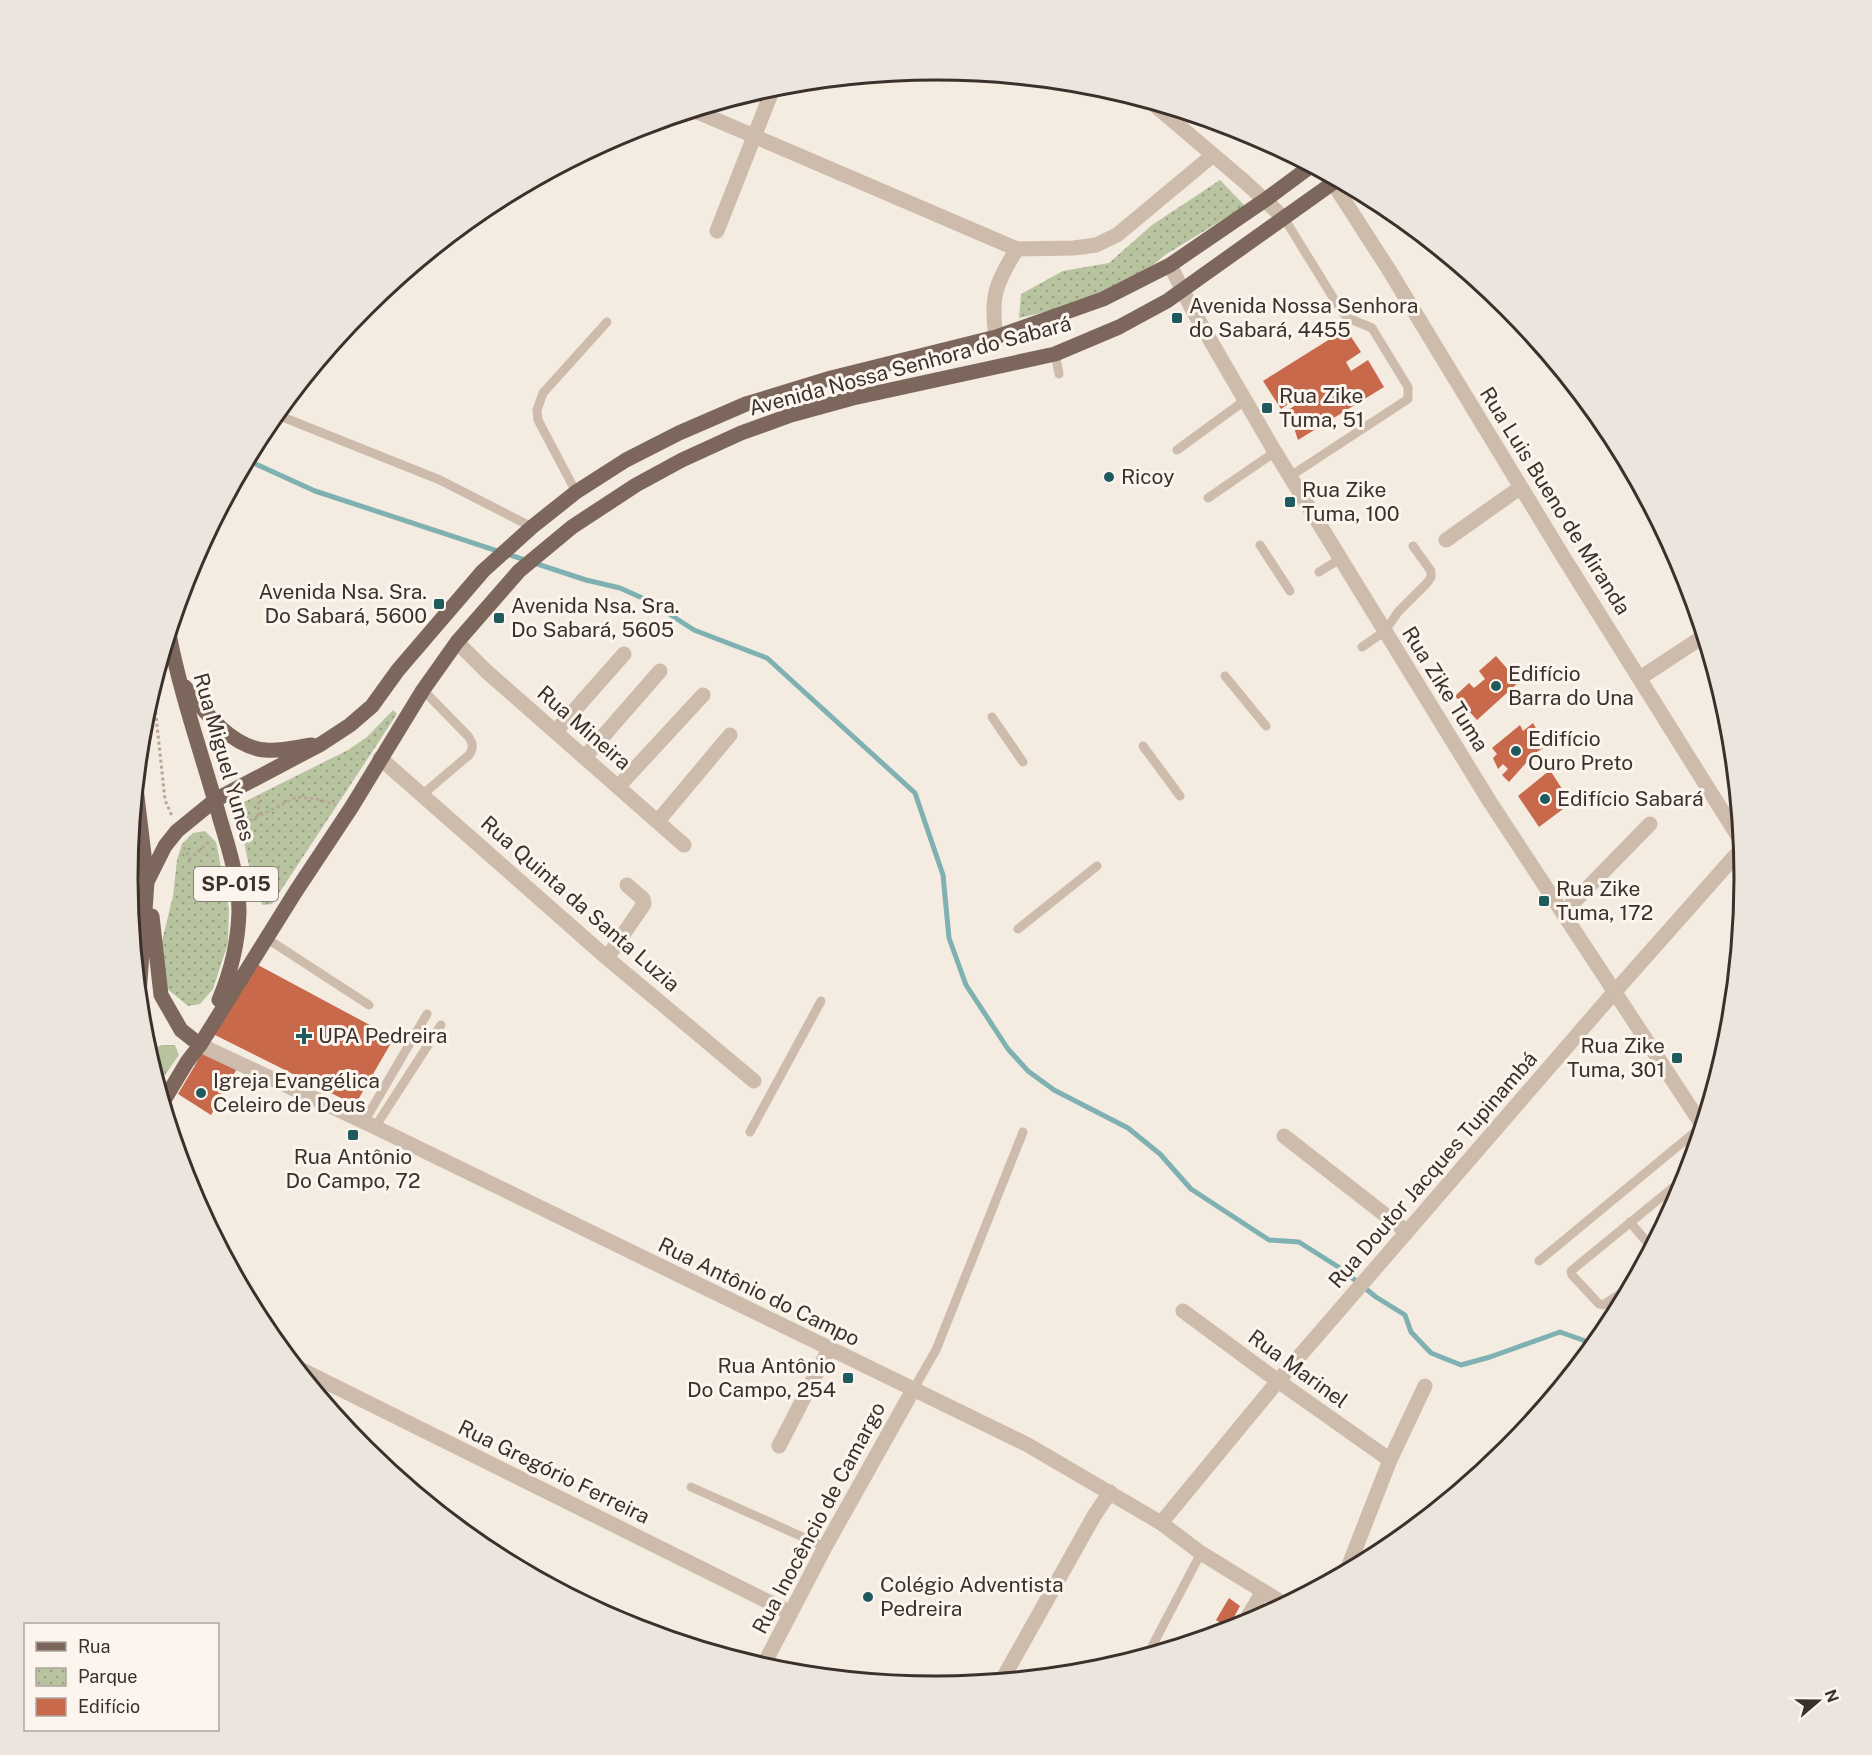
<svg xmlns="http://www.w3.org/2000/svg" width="1872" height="1755" font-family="'Public Sans',sans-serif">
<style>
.grass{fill:url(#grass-tufts)}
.park{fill:url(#park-dots)}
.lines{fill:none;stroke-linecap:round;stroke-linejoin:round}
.stream{stroke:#7fb0b2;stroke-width:5}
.building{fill:#c8694b}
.path{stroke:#b9a596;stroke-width:3;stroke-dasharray:3 3;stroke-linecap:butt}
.service{stroke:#cdbbac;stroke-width:9}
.minor{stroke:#cdbbac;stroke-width:15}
.tertiary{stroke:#cdbbac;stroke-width:15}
.primary{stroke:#7d675c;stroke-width:15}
.poi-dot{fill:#1f5a5e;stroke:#fbf5ee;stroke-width:2}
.labels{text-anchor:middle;stroke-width:6;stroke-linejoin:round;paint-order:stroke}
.shield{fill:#fbf5ee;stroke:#756b66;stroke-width:1.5}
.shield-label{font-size:20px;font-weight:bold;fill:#3b302b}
.poi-label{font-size:21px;fill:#3b302b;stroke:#fbf5ee;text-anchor:start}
.street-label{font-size:21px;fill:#3b302b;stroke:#fbf5ee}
.rim{fill:none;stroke:#3b302b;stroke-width:3}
</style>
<defs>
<pattern id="grass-tufts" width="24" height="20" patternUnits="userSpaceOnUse" patternTransform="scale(1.5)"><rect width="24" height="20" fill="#b8c4a0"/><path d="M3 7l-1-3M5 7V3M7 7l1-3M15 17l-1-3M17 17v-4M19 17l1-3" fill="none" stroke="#97a083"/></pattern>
<pattern id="park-dots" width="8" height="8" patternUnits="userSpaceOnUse" patternTransform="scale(1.5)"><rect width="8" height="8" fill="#b8c4a0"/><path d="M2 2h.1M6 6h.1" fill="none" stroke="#97a083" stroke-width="1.8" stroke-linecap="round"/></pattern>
</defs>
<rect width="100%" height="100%" fill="#f4ebe1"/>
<path class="grass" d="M 161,1045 L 175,1045 L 179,1055 L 158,1085 L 148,1053 Z"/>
<path class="park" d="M 1220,180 L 1245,206 L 1165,255 L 1146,271 L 1075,305 L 1019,318 L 1021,294 L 1063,271 L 1109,263 L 1152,225 Z
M 393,710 L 397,714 L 272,904 L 263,905 L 256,897 L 236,806 L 348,750 L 367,737 Z
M 205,831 L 216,842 L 229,909 L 228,943 L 213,989 L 200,1004 L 188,1006 L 165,987 L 162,941 L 173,896 L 177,860 L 182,844 L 193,833 Z"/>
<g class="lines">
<path class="stream" d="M 247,460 L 315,491 L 586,580 L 620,588 L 649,601 L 694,630 L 767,658 L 915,793 L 943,875 L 949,938 L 966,985 L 1008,1049 L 1028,1071 L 1054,1090 L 1128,1128 L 1160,1154 L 1191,1189 L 1269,1240 L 1299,1242 L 1340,1268 L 1376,1297 L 1405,1315 L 1411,1332 L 1431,1353 L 1461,1365 L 1490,1357 L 1560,1332 L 1594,1344"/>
</g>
<path class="building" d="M 1346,329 L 1361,352 L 1346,362 L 1351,371 L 1368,360 L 1384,387 L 1298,440 L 1293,425 L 1285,412 L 1311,395 L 1308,391 L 1281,409 L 1263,381 Z
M 1496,656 L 1519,682 L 1477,720 L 1455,696 L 1469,683 L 1474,688 L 1485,679 L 1479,671 Z
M 1533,723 L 1546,746 L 1534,754 L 1509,782 L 1502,775 L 1508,769 L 1503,764 L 1498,769 L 1493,758 L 1497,754 L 1492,748 L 1520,725 L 1523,731 Z
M 1550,770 L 1571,803 L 1539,827 L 1518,796 Z
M 258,965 L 394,1038 L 355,1105 L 213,1034 Z
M 204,1050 L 239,1065 L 211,1115 L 178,1094 Z
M 1229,1598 L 1240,1606 L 1228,1628 L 1216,1620 Z"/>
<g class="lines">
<path class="path" d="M 153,688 L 165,800 L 172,816
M 258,816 L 259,794
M 239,826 L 297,797 L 317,799 L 335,805
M 184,847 L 190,859 L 209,842"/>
<path class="service" d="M 1284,218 L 1342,312 L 1348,318 L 1372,328 L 1408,387 L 1408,399 L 1289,477
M 1055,354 L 1059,374
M 275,414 L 440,480 L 532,527
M 1177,450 L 1244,401
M 576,492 L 538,420 L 537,410 L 543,393 L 607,322
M 1208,498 L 1275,452
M 1260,545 L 1290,591
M 1319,572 L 1340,559
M 1362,647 L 1385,631 L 1398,612 L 1427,583 L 1431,577 L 1431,571 L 1413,546
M 1225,676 L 1266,726
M 992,717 L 1023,762
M 1143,746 L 1180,796
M 423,794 L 469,755 C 474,748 473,743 468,736 L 423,690
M 1018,929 L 1097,866
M 266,938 L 369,1005
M 364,1122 L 427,1014
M 375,1127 L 441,1025
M 750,1132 L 821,1001
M 1630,1222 L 1651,1247
M 1539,1261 L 1701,1127
M 1629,1288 L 1603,1305 L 1599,1304 L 1572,1275 L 1571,1271 L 1681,1181
M 913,1390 L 936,1350 L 1023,1132
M 691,1487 L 825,1547
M 1148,1654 L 1201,1553"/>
<path class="minor" d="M 1151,102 L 1245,182 L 1284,218
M 693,110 L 1017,249 L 1074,248 L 1096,245 L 1117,235 L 1213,155
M 1333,183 L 1389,270 L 1564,558 L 1741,841
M 717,231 L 774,86
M 996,337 C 990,297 996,282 1017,249
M 1446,540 L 1521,487
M 457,642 L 486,671 L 684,845
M 1640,678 L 1704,636
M 556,731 L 624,654
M 585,757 L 660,671
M 380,758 L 607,958 L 754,1081
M 618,787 L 703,695
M 658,821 L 730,735
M 1563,913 L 1650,824
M 607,958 L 644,904 L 643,899 L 627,885
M 1284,1136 L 1407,1232
M 1183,1311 L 1278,1381 L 1390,1460
M 298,1368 L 791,1613
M 779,1446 L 829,1349
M 1161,1523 L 1278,1381 L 1603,1005 L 1742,848
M 1347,1570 L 1390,1460 L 1425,1386
M 1243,1625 L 1263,1591
M 763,1666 L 825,1547 L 913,1390
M 1002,1680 L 1094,1516 L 1110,1492"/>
<path class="tertiary" d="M 1170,265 L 1191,307 L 1275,452 L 1490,802 L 1702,1125
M 200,1045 L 375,1127 L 1028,1445 L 1161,1523 L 1201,1553 L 1284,1604"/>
<path class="primary" d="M 169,634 C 181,697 203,757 220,819 C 229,849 239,880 239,912 C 238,944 231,972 219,1000
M 185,687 C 205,712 231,747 265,750 C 280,752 297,747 312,745
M 136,788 L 147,880
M 152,916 L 161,995 L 181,1030 L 200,1045
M 139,995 L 147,882 L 165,846 L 177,831 L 215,800 L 321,744 L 350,725 L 372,706 L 398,670 L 483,571 L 532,527 L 576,492 L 626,460 L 679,433 L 746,404 L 831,378 L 996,337 L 1103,299 L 1170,265 L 1265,200 L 1311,166
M 163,1102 L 187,1062 L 200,1045 L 296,891 L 351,808 L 423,690 L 457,642 L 519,571 L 572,527 L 636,485 L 682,460 L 741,433 L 791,415 L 853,398 L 1055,354 L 1119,327 L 1167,301 L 1337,180"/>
</g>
<g class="poi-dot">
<rect x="1171" y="312" width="12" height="12" rx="3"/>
<rect x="1261" y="402" width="12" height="12" rx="3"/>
<circle cx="1109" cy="477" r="6"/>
<rect x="1284" y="496" width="12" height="12" rx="3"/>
<rect x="433" y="598" width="12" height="12" rx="3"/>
<rect x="493" y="612" width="12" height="12" rx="3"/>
<circle cx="1496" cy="686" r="6"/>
<circle cx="1516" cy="751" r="6"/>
<circle cx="1545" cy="799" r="6"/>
<rect x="1538" y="895" width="12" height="12" rx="3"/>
<path d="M301 1027h6v6h6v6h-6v6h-6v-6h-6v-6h6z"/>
<rect x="1671" y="1052" width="12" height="12" rx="3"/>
<circle cx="201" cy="1093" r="6"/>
<rect x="347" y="1129" width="12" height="12" rx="3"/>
<rect x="842" y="1372" width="12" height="12" rx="3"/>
<circle cx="868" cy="1597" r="6"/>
</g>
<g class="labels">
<rect class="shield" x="194" y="867" width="84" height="34" rx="4.5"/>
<g class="shield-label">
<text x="236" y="891">SP-015</text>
</g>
<g class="poi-label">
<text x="1189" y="313">Avenida Nossa Senhora<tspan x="1189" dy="24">do Sabará, 4455</tspan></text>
<text x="1279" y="403">Rua Zike<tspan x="1279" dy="24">Tuma, 51</tspan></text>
<text x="1121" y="484">Ricoy</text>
<text x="1302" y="497">Rua Zike<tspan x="1302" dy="24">Tuma, 100</tspan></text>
<text x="427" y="599" text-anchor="end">Avenida Nsa. Sra.<tspan x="427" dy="24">Do Sabará, 5600</tspan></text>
<text x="511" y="613">Avenida Nsa. Sra.<tspan x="511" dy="24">Do Sabará, 5605</tspan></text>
<text x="1508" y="681">Edifício<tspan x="1508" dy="24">Barra do Una</tspan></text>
<text x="1528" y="746">Edifício<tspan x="1528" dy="24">Ouro Preto</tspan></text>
<text x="1557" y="806">Edifício Sabará</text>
<text x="1556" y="896">Rua Zike<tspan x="1556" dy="24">Tuma, 172</tspan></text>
<text x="318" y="1043">UPA Pedreira</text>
<text x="1665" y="1053" text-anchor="end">Rua Zike<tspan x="1665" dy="24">Tuma, 301</tspan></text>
<text x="213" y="1088">Igreja Evangélica<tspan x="213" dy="24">Celeiro de Deus</tspan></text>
<text x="353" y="1164" text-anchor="middle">Rua Antônio<tspan x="353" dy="24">Do Campo, 72</tspan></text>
<text x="836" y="1373" text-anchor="end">Rua Antônio<tspan x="836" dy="24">Do Campo, 254</tspan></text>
<text x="880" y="1592">Colégio Adventista<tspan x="880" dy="24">Pedreira</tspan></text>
</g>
<g class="street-label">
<text transform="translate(910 366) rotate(-15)" y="7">Avenida Nossa Senhora do Sabará</text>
<text transform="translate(1555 501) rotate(58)" y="7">Rua Luis Bueno de Miranda</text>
<text transform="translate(1445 689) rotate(58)" y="7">Rua Zike Tuma</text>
<text transform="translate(584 728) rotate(41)" y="7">Rua Mineira</text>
<text transform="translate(224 757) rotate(74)" y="7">Rua Miguel Yunes</text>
<text transform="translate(580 904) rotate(41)" y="7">Rua Quinta da Santa Luzia</text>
<text transform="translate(1433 1170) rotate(-49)" y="7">Rua Doutor Jacques Tupinambá</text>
<text transform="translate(759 1292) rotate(26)" y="7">Rua Antônio do Campo</text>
<text transform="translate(1298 1369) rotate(36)" y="7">Rua Marinel</text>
<text transform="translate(554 1472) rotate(26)" y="7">Rua Gregório Ferreira</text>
<text transform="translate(819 1518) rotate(-62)" y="7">Rua Inocêncio de Camargo</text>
</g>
</g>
<path d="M0 0H1872V1755H0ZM138 878a798 798 0 1 1 1596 0a798 798 0 1 1-1596 0Z" fill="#ece5de" fill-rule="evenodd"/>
<path class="rim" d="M138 878a798 798 0 1 1 1596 0a798 798 0 1 1-1596 0Z"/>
<rect x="24" y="1623" width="195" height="108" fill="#fbf5ee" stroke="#aea6a0" stroke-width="1.5"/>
<rect x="36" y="1642" width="30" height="9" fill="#7d675c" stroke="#aea6a0" stroke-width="1.5"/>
<text x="78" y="1653" font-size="18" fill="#3b302b">Rua</text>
<rect x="36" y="1668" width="30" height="18" fill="url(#park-dots)" stroke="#aea6a0" stroke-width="1.5"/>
<text x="78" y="1683" font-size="18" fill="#3b302b">Parque</text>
<rect x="36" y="1698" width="30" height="18" fill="#c8694b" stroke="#aea6a0" stroke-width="1.5"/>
<text x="78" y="1713" font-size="18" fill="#3b302b">Edifício</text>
<g transform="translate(1818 1701) rotate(70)" stroke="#fbf5ee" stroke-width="4.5" paint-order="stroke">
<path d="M0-4.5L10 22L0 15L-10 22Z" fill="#3b302b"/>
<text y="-9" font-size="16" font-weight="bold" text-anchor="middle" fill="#3b302b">N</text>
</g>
</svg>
